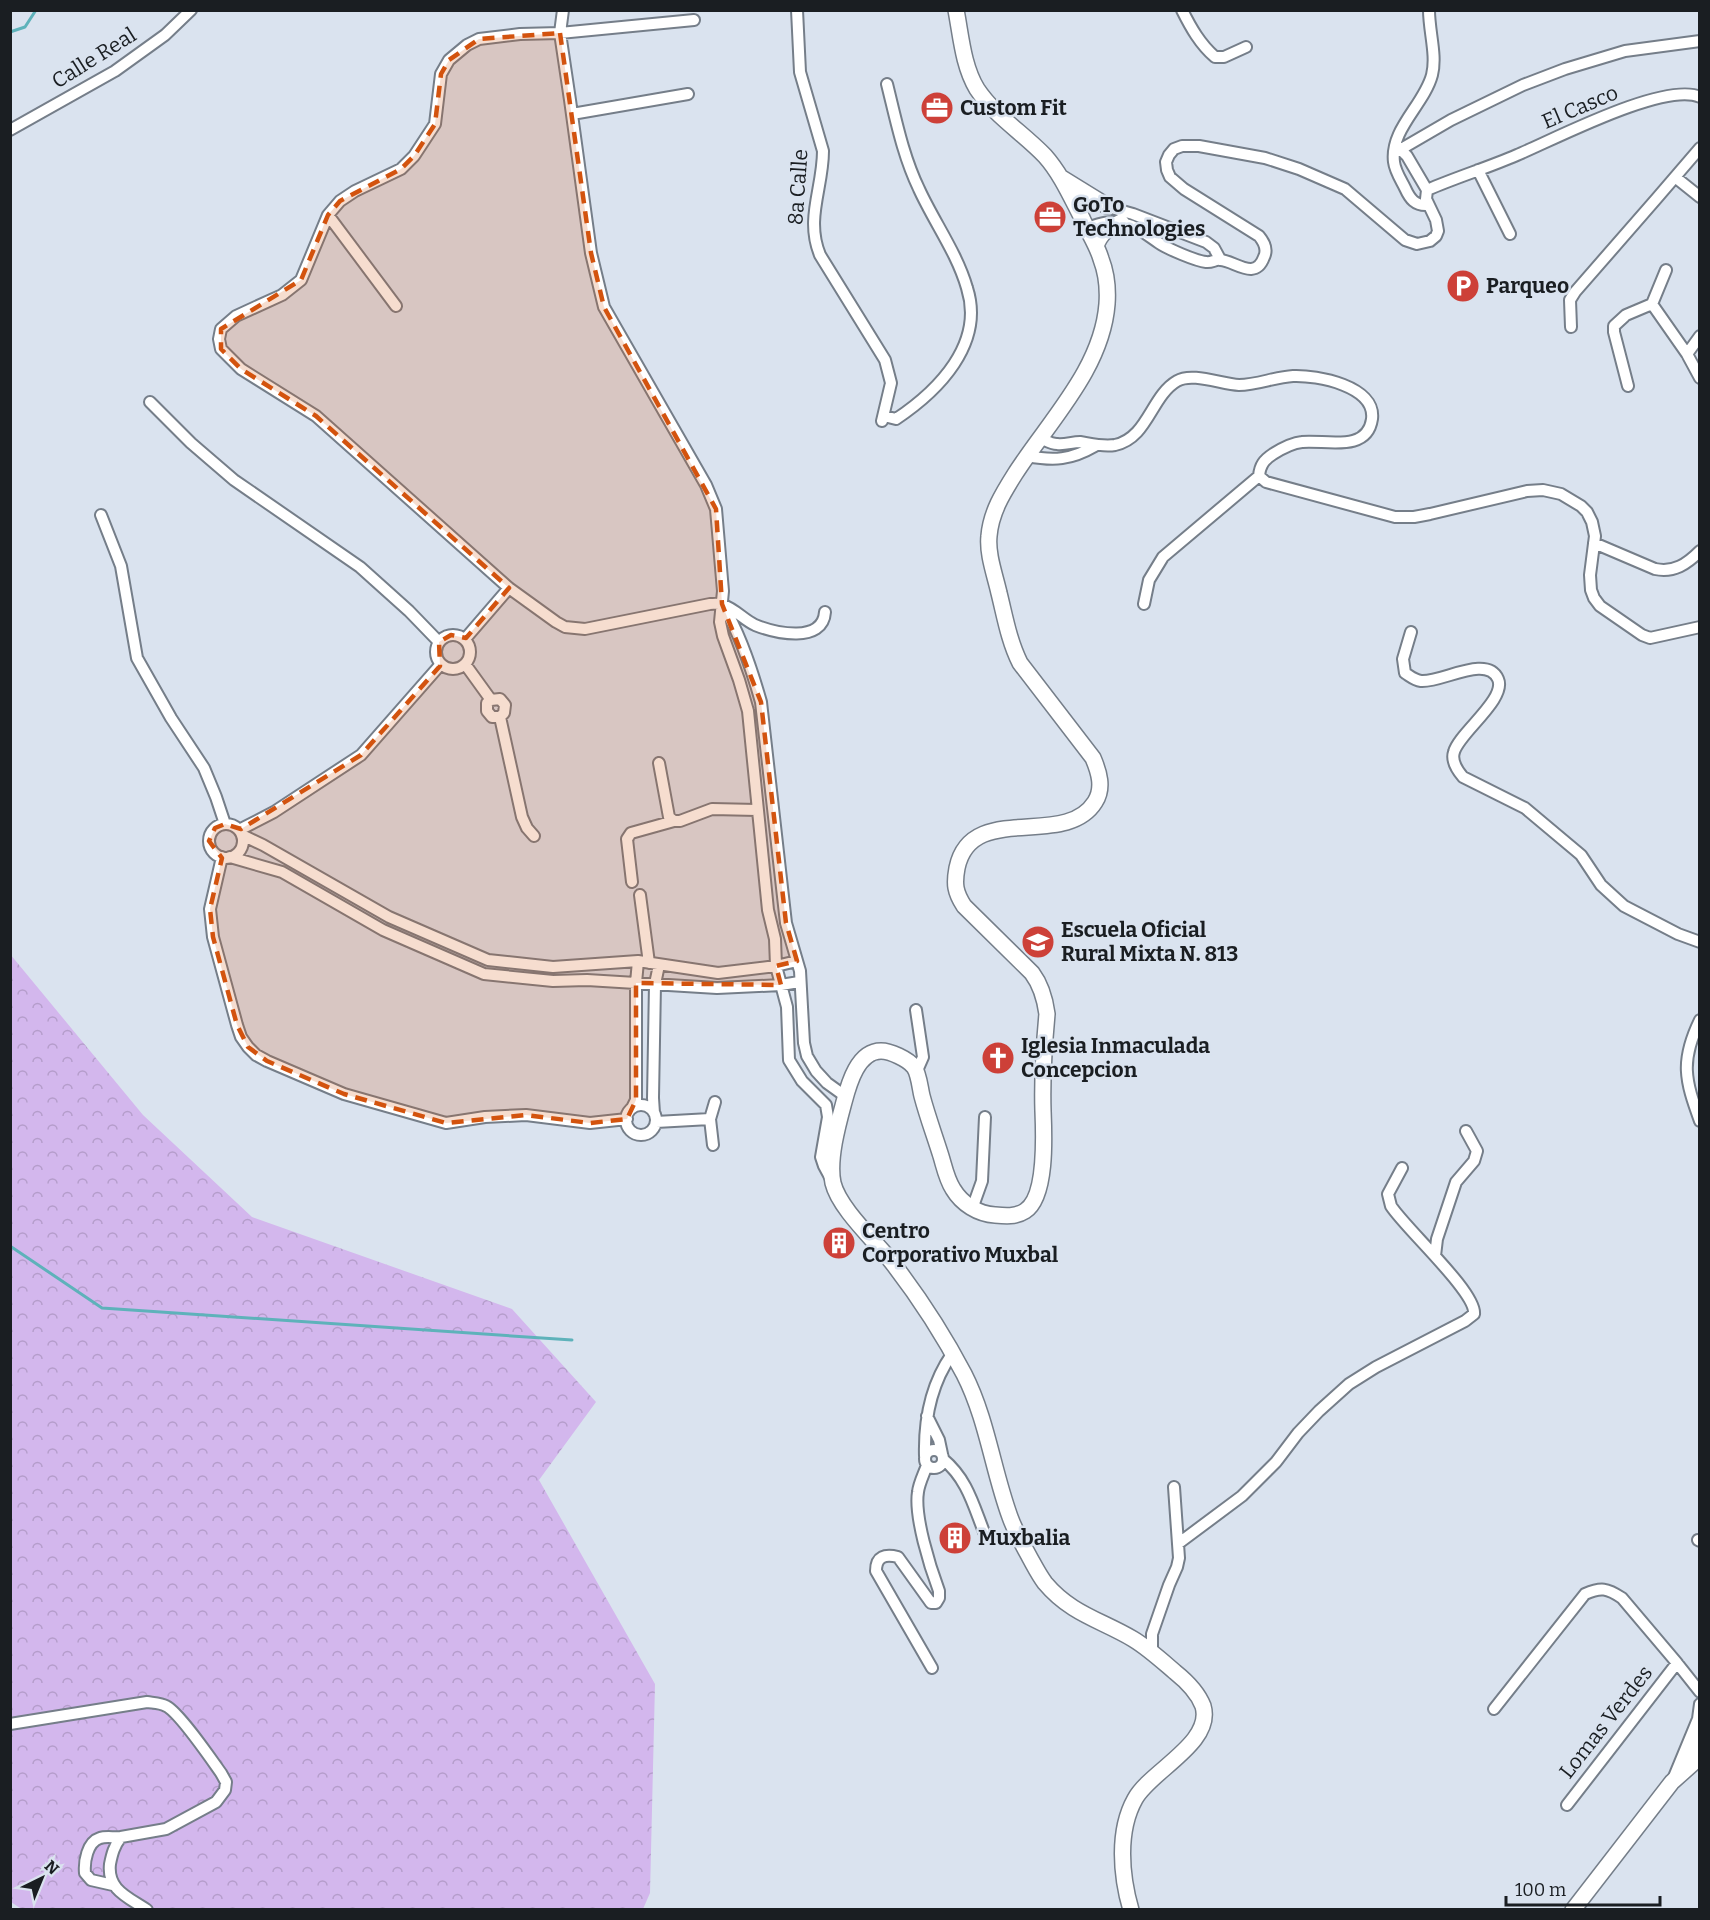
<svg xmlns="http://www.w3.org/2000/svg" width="1710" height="1920" font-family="Bitter,serif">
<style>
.forest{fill:url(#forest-crowns)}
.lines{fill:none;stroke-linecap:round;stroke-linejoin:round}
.stream{stroke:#5eb2ba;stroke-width:3}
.street-casing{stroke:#757e89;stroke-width:14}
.secondary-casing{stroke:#757e89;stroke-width:18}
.street{stroke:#fff;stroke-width:10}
.secondary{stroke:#fff;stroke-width:15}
.marked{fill:#d3530e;fill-opacity:0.2;stroke:#d3530e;stroke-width:4.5;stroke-dasharray:12 8;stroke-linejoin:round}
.labels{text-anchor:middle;stroke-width:5;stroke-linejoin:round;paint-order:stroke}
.street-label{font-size:21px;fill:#1a1e22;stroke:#dae3ef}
.poi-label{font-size:21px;font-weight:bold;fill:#1a1e22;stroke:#dae3ef;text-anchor:start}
</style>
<defs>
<pattern id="forest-crowns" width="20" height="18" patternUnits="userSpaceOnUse" patternTransform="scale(1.5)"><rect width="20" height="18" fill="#d3b7ed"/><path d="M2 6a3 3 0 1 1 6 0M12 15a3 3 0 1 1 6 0" fill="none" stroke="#b59dcb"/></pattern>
</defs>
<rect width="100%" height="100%" fill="#dae3ef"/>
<path class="forest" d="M 10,954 L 143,1115 L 252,1217 L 512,1309 L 596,1402 L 539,1480 L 655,1684 L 650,1893 L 643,1909 L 23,1910 L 11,1902 Z"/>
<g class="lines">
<path class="stream" d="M 10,32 L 25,27 L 36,10
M 10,1246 L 102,1308 L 572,1340"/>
<g class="street-casing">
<path id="street" d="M 563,10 L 560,33 L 570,100 L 591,253 L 604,307 L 706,485 L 716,509 L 723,591 L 720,622 L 723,636 L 739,680 L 748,711 L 768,910 L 775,939 L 776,966 L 787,1007 L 789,1060 L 802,1081 L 826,1105 L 828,1117 L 821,1157 L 824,1166 L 831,1179
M 797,10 L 800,72 L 823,151 C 823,188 805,219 820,255 L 885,360 L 891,383 L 882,421
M 1182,10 C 1191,28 1200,44 1215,57 L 1224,57 L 1246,47
M 694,20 L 560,33 L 520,34 L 479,39 L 467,45 L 449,60 L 441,74 L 435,124 L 414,156 L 401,169 L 355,191 L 340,201 L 328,215 L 301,280 L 282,295 L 236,316 L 221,329 L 219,339 L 221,349 L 241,369 L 316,416 L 509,588 L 556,622 L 565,627 L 585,629 L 710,604 C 714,604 719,603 723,605 C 735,609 744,620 755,625 C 775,633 823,644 825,612
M 572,114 L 688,94
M 10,130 L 115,71 L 165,35 L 191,10
M 1396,152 L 1451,120 L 1523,85 L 1565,69 L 1625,51 L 1700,41
M 1478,170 L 1510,234
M 1675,177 L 1700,197
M 1427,190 C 1457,177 1487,168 1517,155 C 1553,140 1665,81 1700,97
M 1101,205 L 1133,214 L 1206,242 L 1214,248 L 1220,259
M 1428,205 C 1415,206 1410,199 1405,188 C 1401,180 1395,171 1394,162 C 1390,129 1424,105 1432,75 C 1437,55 1429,32 1429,10
M 328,215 L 396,306
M 1087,228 C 1099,224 1110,220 1123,223 C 1137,226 1147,235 1159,243 C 1168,249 1196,261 1206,262 C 1212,263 1215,259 1220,260 C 1234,260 1255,282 1264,257 C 1268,249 1264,242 1259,236 L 1184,189 L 1170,177 L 1167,170 L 1166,162 L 1169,155 L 1174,149 L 1182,146 L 1199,146 L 1265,158 L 1299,169 L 1345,189 L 1405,240 L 1417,244 L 1430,241 L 1436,236 L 1438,231 L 1436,220 L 1426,199 L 1427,190 L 1407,156 L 1397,146
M 1666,270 L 1652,304 L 1687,354 L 1700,378
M 1571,327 L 1570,300 L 1575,292 L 1657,198 L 1700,148
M 1687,354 L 1700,336
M 1628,386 L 1614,332 L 1614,326 L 1626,315 L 1652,304
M 150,402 L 191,443 L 234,480 L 360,567 L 409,611 L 439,642
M 884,416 L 896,419 C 938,391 985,344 967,288 C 957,253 934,222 919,189 C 903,156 896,120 887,84
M 1040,438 C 1045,440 1051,444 1057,444 C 1065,445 1072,442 1080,442 C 1092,444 1103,447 1115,445 C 1148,438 1151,396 1177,381 C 1192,372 1221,384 1239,385 C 1257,385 1275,377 1293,376 C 1317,375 1376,386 1372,419 C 1367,454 1323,439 1302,442 C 1291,443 1281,449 1273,454 C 1264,460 1260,465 1259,476 L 1266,482 L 1395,517 L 1414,517 L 1430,514 L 1527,491 L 1543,490 L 1561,494 L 1581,506 L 1587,512 L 1592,522 L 1595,536 L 1590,575 L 1591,590 L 1594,598 L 1600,606 L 1642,635 L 1650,638 L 1700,627
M 1027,456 C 1054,461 1071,460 1095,446
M 101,515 L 121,566 L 137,658 L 171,718 L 204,768 L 216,797 L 225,824
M 1594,543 L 1655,569 C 1674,573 1687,564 1700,551
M 1144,604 L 1149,580 L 1163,557 L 1259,476
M 724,607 C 741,636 752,670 761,702 L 786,923 L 800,971 L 804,1043 L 807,1056 L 816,1071 L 827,1083 L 845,1096
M 1411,632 L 1403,659 L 1405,673 C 1410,676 1414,680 1421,681 C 1441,683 1487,654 1498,679 C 1507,699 1459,733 1454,752 C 1451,761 1457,770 1463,777 L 1525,808 L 1581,855 L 1601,885 L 1624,906 L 1678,934 L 1700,942
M436 652a17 17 0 1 1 34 0a17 17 0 1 1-34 0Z
M 465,639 L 509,588
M 465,664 L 491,700
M 500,717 L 492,717 L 487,711 L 487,703 L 491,700 L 500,699 L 505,705 L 504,713 L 500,717 L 522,817 L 527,828 L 534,836
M 659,763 L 669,817 L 674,821 L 680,821 L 712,809 L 757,810
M209 841a17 17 0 1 1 34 0a17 17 0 1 1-34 0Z
M 239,830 L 274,812 L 361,755 L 441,664
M 242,835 L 263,845 L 389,917 L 488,960 L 553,967 L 638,961 L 718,973 L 776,966 L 797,961
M 222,857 L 210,909 L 213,937 L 237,1025 L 241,1037 L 248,1047 L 256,1055 L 267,1061 L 344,1094 L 446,1123 L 485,1117 L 526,1115 L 590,1123 L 627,1119
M 230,857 L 282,872 L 383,930 L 484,974 L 553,981 L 587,980 L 717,988 L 781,985 L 799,982
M 632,882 L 627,839 L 631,833 L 674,821
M 640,895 L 649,963
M 1700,1020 C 1680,1061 1685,1080 1700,1121
M 916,1073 L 923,1057 L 916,1010
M626 1120a15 15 0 1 1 30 0a15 15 0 1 1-30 0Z
M 632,1108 L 636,1100 L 636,983 L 638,961
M 654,1113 L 653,1098 L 655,984 L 659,965
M 710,1119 L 713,1145
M 656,1122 L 710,1119 L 715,1102
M 972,1209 L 982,1181 L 985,1117
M 1435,1256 L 1437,1239 L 1456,1182 L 1474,1161 L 1477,1151 L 1466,1131
M 927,1416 L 939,1440 L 942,1454
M925 1459a9 9 0 1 1 18 0a9 9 0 1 1-18 0Z
M 925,1456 C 924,1419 931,1384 952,1354
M 943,1459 C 967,1479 973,1504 984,1532
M 927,1465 C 924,1474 919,1483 918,1492 C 914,1516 930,1567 939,1591 L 939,1598 L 936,1603 L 931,1603 L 898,1557 C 885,1554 876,1556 876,1571 L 932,1668
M 1698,1540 L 1700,1541
M 1179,1543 L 1242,1496 L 1276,1462 L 1298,1433 L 1319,1411 L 1349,1384 L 1376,1367 L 1465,1321 L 1474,1314 C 1477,1293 1405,1228 1391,1206 L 1388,1194 L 1402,1168
M 1152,1652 L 1152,1634 L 1169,1585 L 1177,1567 L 1179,1558 L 1174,1487
M 1494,1709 L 1585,1594 C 1601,1587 1607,1588 1622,1598 L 1677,1663 L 1700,1692
M 10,1724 L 147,1702 C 154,1703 161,1703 166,1706 C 179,1712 211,1759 221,1773 L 226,1782 L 225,1790 L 216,1802 L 166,1829 L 121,1837 C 114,1846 112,1854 110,1864 C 107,1890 128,1897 147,1910
M 1689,1766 L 1700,1736
M 1674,1777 L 1698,1719 L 1700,1704
M 1567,1805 L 1677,1663
M 113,1885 L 91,1880 L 85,1873 C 84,1862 87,1842 100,1838 C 106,1836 115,1838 121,1837"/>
</g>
<g class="secondary-casing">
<path id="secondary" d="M 956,10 C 961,36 963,66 977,89 C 995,116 1023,133 1045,156 C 1061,174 1071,197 1082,218 C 1088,232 1097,245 1101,259 C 1106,272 1108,290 1107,304 C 1102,369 1049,421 1015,474 C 1003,493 991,512 989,536 C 987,554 995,575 999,593 C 1005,617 1009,641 1020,663 L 1093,758 C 1099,772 1104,788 1095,802 C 1065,850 971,800 957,868 C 954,884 955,892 964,906 L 1032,973 C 1041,985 1045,999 1047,1014 C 1044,1046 1042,1078 1043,1111 C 1044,1135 1047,1197 1025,1211 C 1016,1217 1005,1216 995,1215 C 978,1214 962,1204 953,1189 C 946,1178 944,1165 940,1153 C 934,1134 927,1115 922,1096 C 920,1088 919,1074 914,1067 C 908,1059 890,1051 881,1051 C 858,1051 849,1083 844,1102 C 838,1124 828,1160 833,1183 C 839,1208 874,1240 891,1261 C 919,1297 943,1334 964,1374 C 987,1419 993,1471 1010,1517 C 1015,1531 1023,1545 1030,1558 C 1035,1567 1039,1575 1045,1583 C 1071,1614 1101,1620 1133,1639 C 1148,1648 1161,1660 1175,1672 C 1185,1680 1198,1693 1203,1706 C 1214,1743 1150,1771 1135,1799 C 1117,1831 1121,1876 1131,1910
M 1060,177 L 1107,206
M 1096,246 C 1101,232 1109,228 1121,222
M 1573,1910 L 1672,1782 L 1700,1757"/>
</g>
<use href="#street" class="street"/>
<use href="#secondary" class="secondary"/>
</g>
<path class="marked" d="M 560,33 L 591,253 L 604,307 L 716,509 L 722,604 L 761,702 L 786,923 L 797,961 L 776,966 L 781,985 L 636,983 L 636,1100 L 627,1119 L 590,1123 L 526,1115 L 446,1123 L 344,1094 L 267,1061 L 248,1047 L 237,1025 L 213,937 L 210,909 L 222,858 L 209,841 L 215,828 L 225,824 L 241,829 L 361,755 L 440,666 L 439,642 L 451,635 L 466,638 L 509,588 L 316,416 L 241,369 L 221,349 L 221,329 L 301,280 L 328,215 L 340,201 L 401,169 L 414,156 L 435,124 L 441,74 L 449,60 L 479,39 Z"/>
<defs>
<g id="office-disc" transform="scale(1.725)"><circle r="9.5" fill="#cd4038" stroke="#dae3ef"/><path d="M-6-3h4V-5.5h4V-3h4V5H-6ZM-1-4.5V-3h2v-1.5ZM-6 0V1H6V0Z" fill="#fff"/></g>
<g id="parking-disc" transform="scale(1.725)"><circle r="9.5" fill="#cd4038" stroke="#dae3ef"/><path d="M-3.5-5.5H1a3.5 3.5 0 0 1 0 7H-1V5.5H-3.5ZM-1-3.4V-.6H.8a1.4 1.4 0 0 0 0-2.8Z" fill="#fff"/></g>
<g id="school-disc" transform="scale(1.725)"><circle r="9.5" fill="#cd4038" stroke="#dae3ef"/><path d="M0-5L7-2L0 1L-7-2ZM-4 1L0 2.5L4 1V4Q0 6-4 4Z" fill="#fff"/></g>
<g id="church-disc" transform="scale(1.725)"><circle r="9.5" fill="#cd4038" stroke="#dae3ef"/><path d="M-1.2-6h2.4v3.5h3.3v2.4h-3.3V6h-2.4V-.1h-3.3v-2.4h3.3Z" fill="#fff"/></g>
<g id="building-disc" transform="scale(1.725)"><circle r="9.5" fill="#cd4038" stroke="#dae3ef"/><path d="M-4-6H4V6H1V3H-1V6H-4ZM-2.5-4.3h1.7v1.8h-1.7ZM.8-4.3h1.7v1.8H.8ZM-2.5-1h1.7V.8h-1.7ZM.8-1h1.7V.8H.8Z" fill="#fff"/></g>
</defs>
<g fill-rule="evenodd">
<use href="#office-disc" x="937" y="108"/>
<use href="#office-disc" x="1050" y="217"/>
<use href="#parking-disc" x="1463" y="286"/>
<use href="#school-disc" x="1038" y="942"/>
<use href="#church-disc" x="998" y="1058"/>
<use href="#building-disc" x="839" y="1243"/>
<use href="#building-disc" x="955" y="1538"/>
</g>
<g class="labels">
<g class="street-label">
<text transform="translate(94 58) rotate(-32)" y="7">Calle Real</text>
<text transform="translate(1580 107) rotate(-23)" y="7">El Casco</text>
<text transform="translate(798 187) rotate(-86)" y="7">8a Calle</text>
<text transform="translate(1606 1722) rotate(-52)" y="7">Lomas Verdes</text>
</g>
<g class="poi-label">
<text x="960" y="115">Custom Fit</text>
<text x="1073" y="212">GoTo<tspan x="1073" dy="24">Technologies</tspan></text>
<text x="1486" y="293">Parqueo</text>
<text x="1061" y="937">Escuela Oficial<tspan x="1061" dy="24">Rural Mixta N. 813</tspan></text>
<text x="1021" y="1053">Iglesia Inmaculada<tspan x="1021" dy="24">Concepcion</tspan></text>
<text x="862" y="1238">Centro<tspan x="862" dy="24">Corporativo Muxbal</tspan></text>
<text x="978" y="1545">Muxbalia</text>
</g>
</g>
<rect width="1710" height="1920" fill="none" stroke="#1a1e22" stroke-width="24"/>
<g transform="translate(42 1878) rotate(43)" stroke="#dae3ef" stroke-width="4.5" paint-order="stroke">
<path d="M0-4.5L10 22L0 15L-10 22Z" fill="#1a1e22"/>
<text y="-9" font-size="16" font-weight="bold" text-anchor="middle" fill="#1a1e22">N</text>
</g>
<path d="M1506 1896v9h154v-9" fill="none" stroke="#1a1e22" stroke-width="3"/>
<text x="1515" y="1896" font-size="18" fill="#1a1e22" stroke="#dae3ef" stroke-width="4.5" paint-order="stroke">100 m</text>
</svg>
